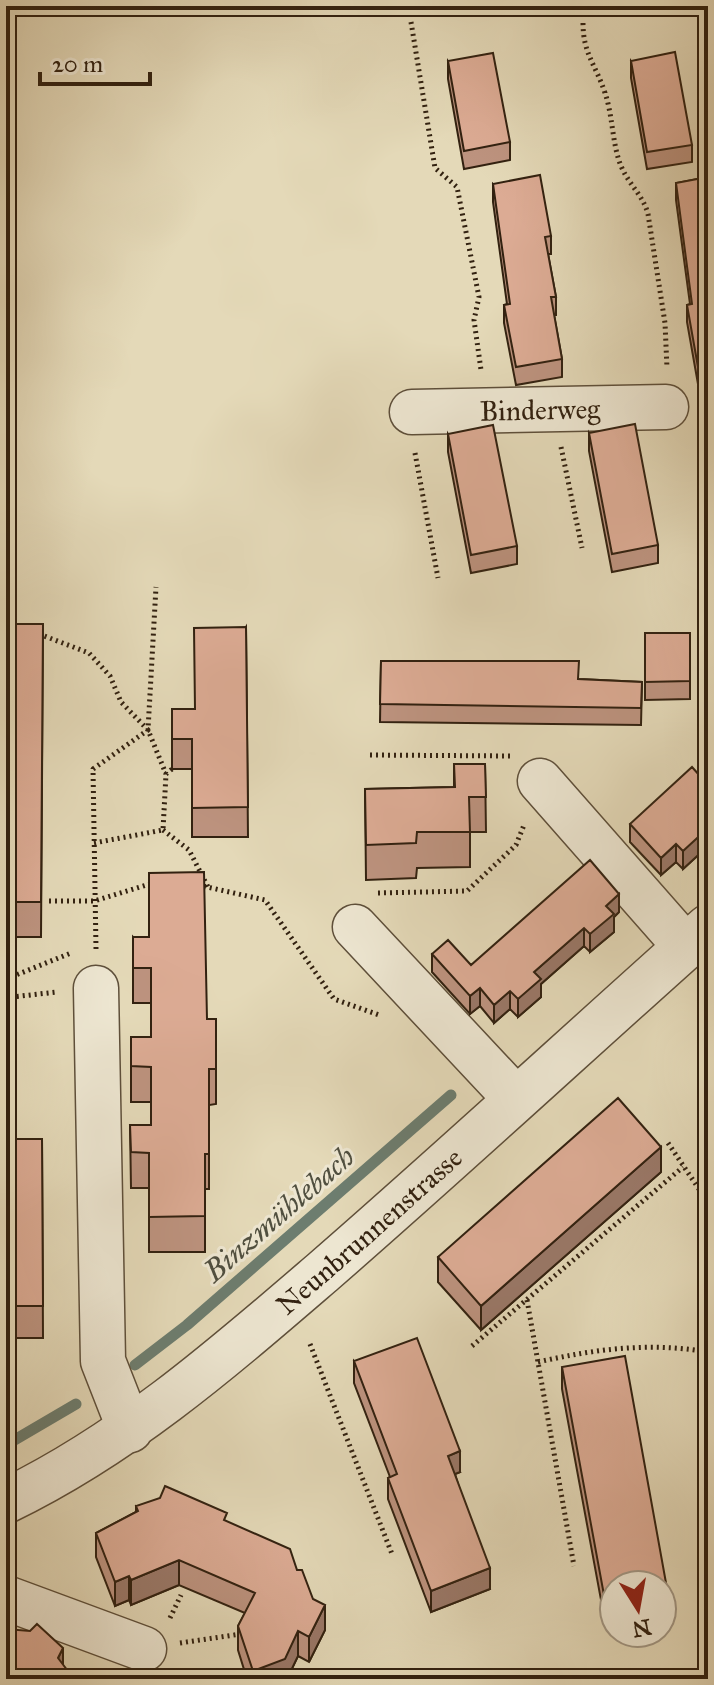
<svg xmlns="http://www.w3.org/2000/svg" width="714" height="1685" font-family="'IM FELL Great Primer',serif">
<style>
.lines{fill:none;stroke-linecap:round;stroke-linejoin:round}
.stream{stroke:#6d7d6f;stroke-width:11}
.minor-casing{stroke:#5e4f3a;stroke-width:47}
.path{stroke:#322110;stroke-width:5;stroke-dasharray:2 4;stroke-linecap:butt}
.minor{stroke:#ede6d1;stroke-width:44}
.wall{fill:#bd937f;stroke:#322110;stroke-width:2}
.shaded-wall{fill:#9a7868;stroke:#322110;stroke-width:2}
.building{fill:#dcab94;stroke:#322110;stroke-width:2}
.labels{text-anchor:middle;stroke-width:6;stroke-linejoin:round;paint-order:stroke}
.street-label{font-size:28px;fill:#322110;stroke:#ede6d1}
.water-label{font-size:30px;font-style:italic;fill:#504f3f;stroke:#ede6d1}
</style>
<rect width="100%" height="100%" fill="#e4d9b8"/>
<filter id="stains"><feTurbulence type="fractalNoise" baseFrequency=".0025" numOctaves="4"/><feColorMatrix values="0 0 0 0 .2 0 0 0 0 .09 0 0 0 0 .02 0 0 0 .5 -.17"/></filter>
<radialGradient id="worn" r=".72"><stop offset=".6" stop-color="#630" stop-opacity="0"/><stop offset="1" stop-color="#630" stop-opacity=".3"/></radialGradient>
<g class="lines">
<path class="stream" d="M 135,1365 L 187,1325 L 451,1095
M 6,1445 L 76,1404"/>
<g class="minor-casing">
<g id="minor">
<path id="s1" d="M 412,412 L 666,407"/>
<path d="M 540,781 L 686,947"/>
<path d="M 355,927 L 516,1099"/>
<path d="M 96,988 L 103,1361 L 130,1430"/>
<path id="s2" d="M 6,1501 C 126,1443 224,1357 324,1271 C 454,1158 580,1041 708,927"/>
<path d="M 6,1598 L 144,1649"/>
</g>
</g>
<path class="path" d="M 411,22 L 435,168 L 457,187 L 479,297 L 474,320 L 481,370
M 583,23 C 583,54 596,65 605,93 C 613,116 612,144 621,166 C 629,185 643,195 648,214 L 665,323 L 667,368
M 561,447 L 582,548
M 415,453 L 438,578
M 39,634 L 89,653 L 110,676 L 121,702 L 148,730 L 166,774
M 370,755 L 511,756
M 163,830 L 189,850 L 208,887
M 94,843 L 163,830 L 166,774 L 172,769
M 198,885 L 265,900 L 334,999 L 379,1015
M 378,893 L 467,891 L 516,845 L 524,825
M 49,901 L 94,901 L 153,883
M 96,949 L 93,769 L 148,730 L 156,587
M 6,979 L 71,953
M 6,993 L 12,997 L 57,992
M 668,1143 L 699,1189 L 708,1232
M 527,1300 L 574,1566
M 310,1344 L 392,1554
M 472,1346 L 683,1167
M 538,1362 C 596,1349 649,1342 708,1352
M 170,1618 L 181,1595
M 180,1643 L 241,1634"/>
<use href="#minor" class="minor"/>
</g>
<path class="wall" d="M 448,61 L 510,142 L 510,160 L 464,169 L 448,79 Z
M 631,61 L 692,145 L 692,162 L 647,169 L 631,78 Z
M 708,177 L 708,382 L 698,384 L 687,322 L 687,305 L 690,304 L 676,200 L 676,183 Z
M 493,184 L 551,236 L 551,254 L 548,254 L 556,297 L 556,315 L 554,315 L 562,359 L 562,377 L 516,385 L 504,323 L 504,305 L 507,304 L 493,202 Z
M 589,433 L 658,545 L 658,563 L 612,572 L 589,451 Z
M 448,434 L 517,546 L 517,564 L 471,573 L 448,452 Z
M 6,624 L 43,624 L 41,937 L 6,937 Z
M 246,627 L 248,837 L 192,837 L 192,769 L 172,769 L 172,709 L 195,709 Z
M 645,633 L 690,633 L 690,699 L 645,700 Z
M 381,661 L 579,679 L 642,682 L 641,725 L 380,722 Z
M 454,764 L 485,764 L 486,832 L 470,832 L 470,867 L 417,868 L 416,878 L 366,880 L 365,789 L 454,787 Z
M 708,785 L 707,847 L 683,869 L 676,862 L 661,875 L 630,842 L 630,824 Z
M 619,912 L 614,917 L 614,932 L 590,952 L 584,946 L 541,984 L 541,997 L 518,1017 L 510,1009 L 494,1023 L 480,1006 L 470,1014 L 432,972 L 432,954 L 471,965 Z
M 133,937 L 207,1019 L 216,1019 L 216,1104 L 209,1105 L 209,1189 L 205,1189 L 205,1252 L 149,1252 L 149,1188 L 131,1188 L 130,1125 L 151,1125 L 151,1102 L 131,1102 L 131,1037 L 151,1037 L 151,1003 L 133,1003 Z
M 6,1139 L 42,1139 L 43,1338 L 6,1338 Z
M 661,1172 L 481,1330 L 438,1282 L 438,1257 Z
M 354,1361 L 460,1472 L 455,1474 L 490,1589 L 431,1612 L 388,1499 L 388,1478 L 390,1477 L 354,1383 Z
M 562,1367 L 668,1594 L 668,1616 L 662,1617 L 662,1585 L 614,1585 L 614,1626 L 606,1627 L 562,1389 Z
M 136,1506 L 227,1522 L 297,1570 L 325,1630 L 309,1662 L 298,1656 L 287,1679 L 247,1679 L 238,1650 L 238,1626 L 245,1613 L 179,1585 L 131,1605 L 129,1600 L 115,1606 L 96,1557 L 96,1533 L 136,1512 Z"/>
<path class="shaded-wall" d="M 708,818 L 707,847 L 683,869 L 683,851 L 702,823 Z
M 676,844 L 676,862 L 661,875 L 661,858 Z
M 619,894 L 619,912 L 614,917 L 614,932 L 590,952 L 590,934 L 606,906 Z
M 584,928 L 584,946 L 541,984 L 541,997 L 518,1017 L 518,999 L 534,972 Z
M 480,988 L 480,1006 L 470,1014 L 470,996 Z
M 510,991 L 510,1009 L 494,1023 L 494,1005 Z
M 661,1147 L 661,1172 L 481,1330 L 481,1306 Z
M 460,1451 L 460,1472 L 448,1477 L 448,1456 Z
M 179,1560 L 179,1585 L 131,1605 L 131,1580 Z
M 490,1568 L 490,1589 L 431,1612 L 431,1591 Z
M 129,1576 L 129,1600 L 115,1606 L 115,1582 Z
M 325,1605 L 325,1630 L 309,1662 L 309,1637 Z
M 298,1631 L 298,1656 L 287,1679 L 253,1679 L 253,1671 Z
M 63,1648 L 63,1677 L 58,1658 Z"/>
<path class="building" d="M 675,52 L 692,145 L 647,152 L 631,61 Z
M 493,53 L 510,142 L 464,151 L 448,61 Z
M 540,175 L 551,236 L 545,237 L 556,297 L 551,297 L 562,359 L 516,367 L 504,305 L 510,304 L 493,184 Z
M 708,177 L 708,365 L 698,367 L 687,305 L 692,304 L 676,183 Z
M 635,424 L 658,545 L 612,554 L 589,433 Z
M 493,425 L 517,546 L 471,555 L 448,434 Z
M 6,624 L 43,624 L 41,902 L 6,902 Z
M 246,627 L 248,807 L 192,808 L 192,739 L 172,739 L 172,709 L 195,709 L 194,628 Z
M 645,633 L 690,633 L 690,681 L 645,682 Z
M 381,661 L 579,661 L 578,679 L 642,682 L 641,708 L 380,704 Z
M 454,764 L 485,764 L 486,797 L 469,797 L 470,832 L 417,832 L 416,843 L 366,845 L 365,789 L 455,787 Z
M 692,767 L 708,785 L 708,818 L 702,823 L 707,829 L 683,851 L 676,844 L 661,858 L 630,824 Z
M 590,860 L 619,894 L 606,906 L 614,914 L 590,934 L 584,928 L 534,972 L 541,979 L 518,999 L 510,991 L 494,1005 L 480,988 L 470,996 L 432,954 L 448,940 L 471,965 Z
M 204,872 L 207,1019 L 216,1019 L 216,1069 L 209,1069 L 209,1154 L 205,1154 L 205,1216 L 149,1217 L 149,1153 L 131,1152 L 130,1125 L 151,1125 L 151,1067 L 131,1066 L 131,1037 L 151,1037 L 151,968 L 133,968 L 133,937 L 149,937 L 149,873 Z
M 618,1098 L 661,1147 L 481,1306 L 438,1257 Z
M 6,1139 L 42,1139 L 43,1306 L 6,1306 Z
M 417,1338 L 460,1451 L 448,1456 L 490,1568 L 431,1591 L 388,1478 L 397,1474 L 354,1361 Z
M 625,1356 L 668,1594 L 662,1595 L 662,1585 L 614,1585 L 614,1604 L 606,1606 L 562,1367 Z
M 165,1486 L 227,1513 L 224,1520 L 290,1549 L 297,1570 L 302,1570 L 313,1599 L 325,1605 L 309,1637 L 298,1631 L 285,1659 L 253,1671 L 238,1626 L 255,1593 L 179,1560 L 131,1580 L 129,1576 L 115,1582 L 96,1533 L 138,1511 L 136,1506 L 160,1498 Z
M 37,1624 L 63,1648 L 58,1658 L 74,1679 L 6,1679 L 6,1629 L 30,1631 Z"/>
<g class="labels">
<g class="street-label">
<text dy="10" stroke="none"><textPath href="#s1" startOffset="128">Binderweg</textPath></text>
<text dy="10" stroke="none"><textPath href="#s2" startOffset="454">Neunbrunnenstrasse</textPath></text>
</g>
<g class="water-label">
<text transform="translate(279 1214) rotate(-41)" y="10">Binzmühlebach</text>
</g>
</g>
<rect width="714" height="1685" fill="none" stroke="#e4d9b8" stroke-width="32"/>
<rect x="8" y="8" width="698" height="1669" fill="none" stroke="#322110" stroke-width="4"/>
<rect x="16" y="16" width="682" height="1653" fill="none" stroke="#322110" stroke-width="2"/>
<g transform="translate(638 1609) rotate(169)"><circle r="38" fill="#ede6d1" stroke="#a29784" stroke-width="2"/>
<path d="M0-6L14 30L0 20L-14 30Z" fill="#8f2418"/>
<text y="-12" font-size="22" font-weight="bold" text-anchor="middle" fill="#322110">N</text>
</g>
<path d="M40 72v12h110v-12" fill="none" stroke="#322110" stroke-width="4"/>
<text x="52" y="72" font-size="24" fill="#322110" stroke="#ede6d1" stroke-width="6" paint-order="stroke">20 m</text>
<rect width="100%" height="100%" filter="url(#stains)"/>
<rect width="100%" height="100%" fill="url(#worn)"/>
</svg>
